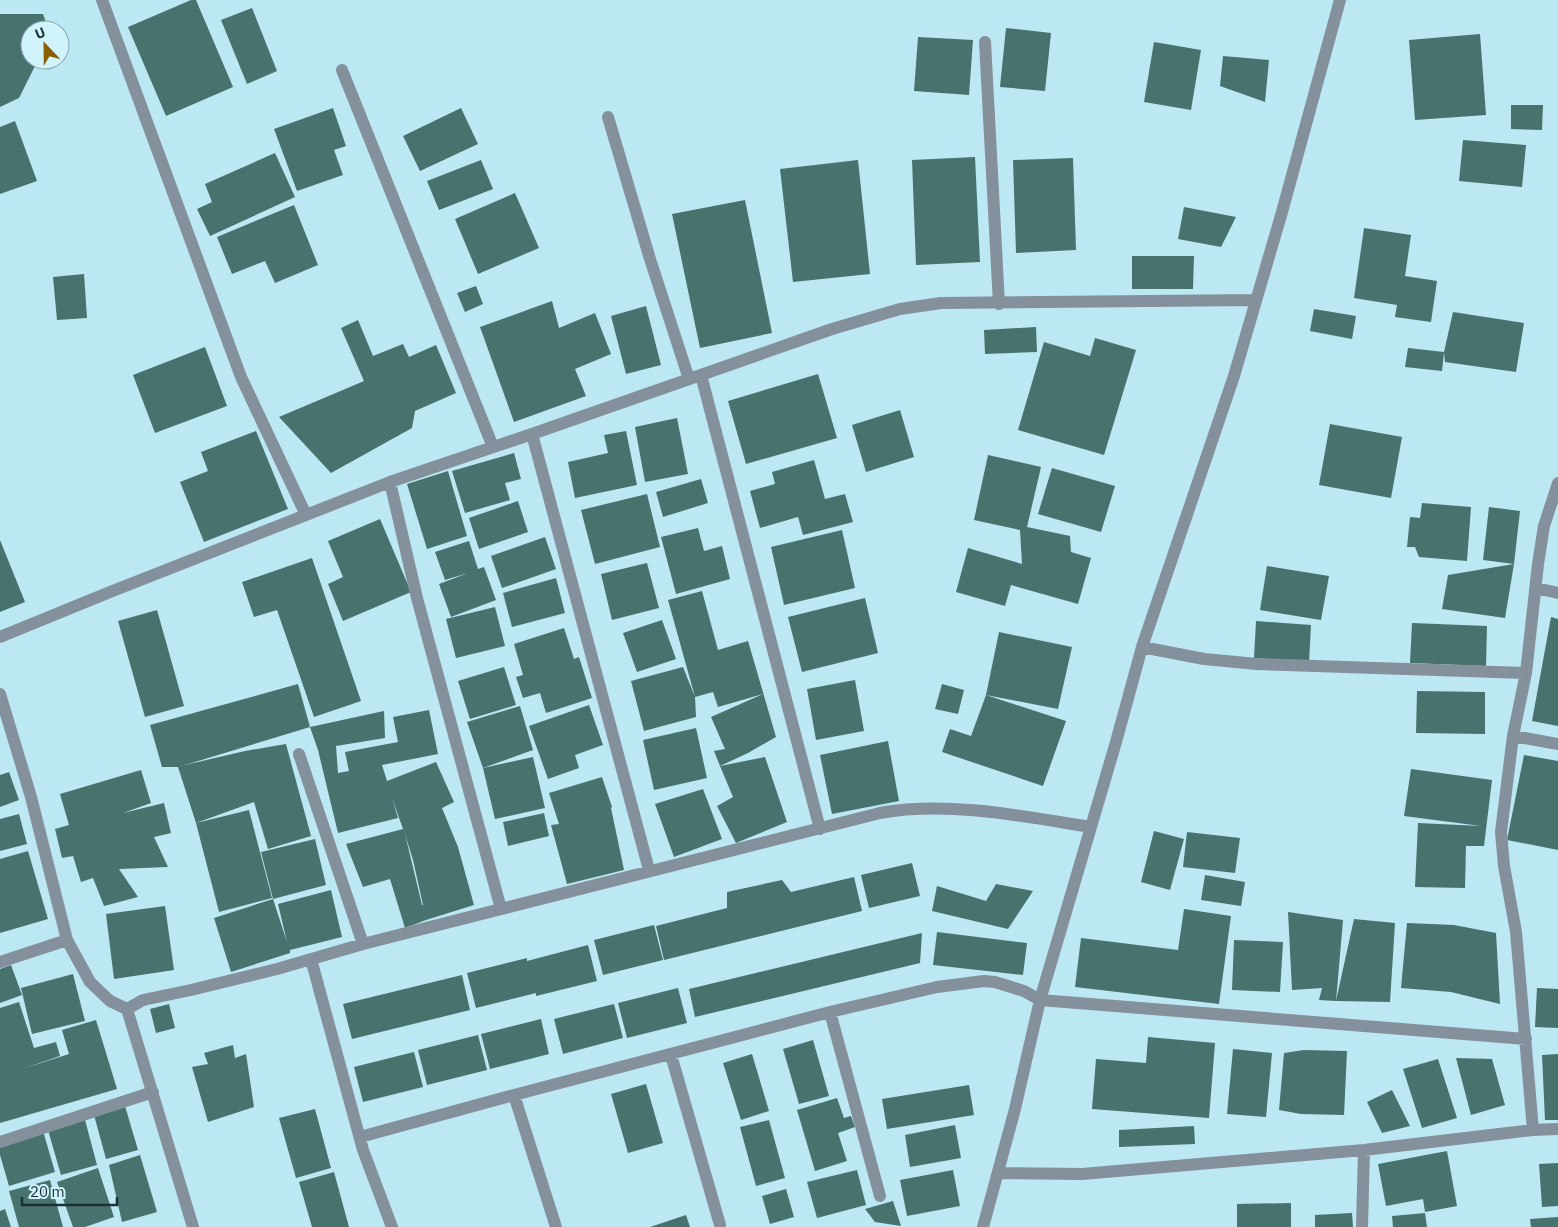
<svg xmlns="http://www.w3.org/2000/svg" width="1558" height="1227" font-family="'IBM Plex Sans',sans-serif">
<style>
.building{fill:#47726d;fill-rule:evenodd}
.lines{fill:none;stroke-linecap:round;stroke-linejoin:round}
.minor{stroke:#84909b;stroke-width:12}
</style>
<rect width="100%" height="100%" fill="#bbe8f3"/>
<path class="building" d="M 191,0 L 196,0 L 233,87 L 166,116 L 128,27 Z
M 252,8 L 277,71 L 247,84 L 221,20 Z
M 0,14 L 43,14 L 49,30 L 30,30 L 30,60 L 38,60 L 19,98 L 0,107 Z
M 1006,28 L 1051,33 L 1045,91 L 1000,87 Z
M 1480,34 L 1486,115 L 1415,120 L 1409,40 Z
M 918,37 L 973,40 L 969,95 L 914,91 Z
M 1154,42 L 1201,50 L 1191,110 L 1144,102 Z
M 1223,56 L 1269,60 L 1265,102 L 1220,86 Z
M 1511,105 L 1543,105 L 1542,130 L 1511,129 Z
M 333,108 L 346,146 L 334,150 L 343,175 L 297,191 L 274,129 Z
M 461,108 L 478,144 L 420,171 L 403,136 Z
M 15,121 L 37,181 L 0,194 L 0,127 Z
M 1463,140 L 1526,145 L 1522,187 L 1459,181 Z
M 275,153 L 295,197 L 210,236 L 197,209 L 212,202 L 205,184 Z
M 975,157 L 980,262 L 916,265 L 912,160 Z
M 1073,158 L 1076,250 L 1016,253 L 1013,160 Z
M 481,160 L 493,189 L 439,210 L 427,181 Z
M 858,160 L 870,274 L 793,282 L 780,169 Z
M 515,193 L 539,248 L 478,274 L 455,219 Z
M 745,200 L 772,333 L 700,348 L 672,214 Z
M 294,205 L 318,265 L 275,283 L 265,261 L 232,274 L 217,237 Z
M 1184,207 L 1236,217 L 1221,247 L 1178,239 Z
M 1364,228 L 1411,235 L 1405,276 L 1437,281 L 1431,322 L 1395,317 L 1397,305 L 1354,298 Z
M 1132,256 L 1194,256 L 1193,289 L 1132,289 Z
M 84,274 L 87,318 L 57,320 L 53,277 Z
M 476,286 L 483,304 L 465,312 L 457,293 Z
M 552,301 L 559,328 L 595,313 L 611,354 L 575,369 L 586,396 L 514,422 L 480,327 Z
M 646,306 L 661,365 L 626,374 L 611,316 Z
M 1314,309 L 1356,316 L 1352,339 L 1310,331 Z
M 1453,312 L 1524,323 L 1516,372 L 1445,362 L 1444,352 Z
M 358,320 L 373,356 L 403,344 L 409,357 L 436,345 L 456,393 L 415,411 L 412,428 L 331,473 L 279,417 L 364,381 L 341,328 Z
M 1036,327 L 1037,352 L 985,354 L 984,330 Z
M 1095,338 L 1136,350 L 1104,455 L 1018,430 L 1044,342 L 1090,356 Z
M 205,347 L 227,406 L 155,433 L 133,375 Z
M 1408,348 L 1444,352 L 1442,371 L 1405,367 Z
M 818,374 L 837,438 L 746,464 L 728,401 Z
M 900,410 L 914,457 L 866,472 L 852,425 Z
M 677,418 L 688,474 L 645,482 L 635,427 Z
M 1330,424 L 1402,437 L 1391,498 L 1319,485 Z
M 256,431 L 288,509 L 204,542 L 180,482 L 208,471 L 201,452 Z
M 626,431 L 637,485 L 575,498 L 568,462 L 608,453 L 604,435 Z
M 514,453 L 521,479 L 505,483 L 510,500 L 465,513 L 452,471 Z
M 988,455 L 1041,467 L 1027,527 L 1070,536 L 1071,552 L 1091,558 L 1078,604 L 1011,585 L 1005,606 L 956,592 L 968,548 L 1022,564 L 1020,530 L 974,520 Z
M 814,460 L 825,499 L 845,494 L 853,522 L 803,535 L 798,517 L 760,528 L 750,491 L 775,484 L 772,472 Z
M 1052,468 L 1115,486 L 1101,532 L 1038,514 Z
M 448,471 L 467,536 L 427,549 L 407,484 Z
M 701,479 L 708,503 L 663,517 L 656,492 Z
M 647,494 L 660,547 L 595,564 L 581,510 Z
M 518,501 L 528,532 L 479,549 L 469,518 Z
M 1422,503 L 1471,507 L 1467,561 L 1419,557 L 1415,547 L 1407,547 L 1410,517 L 1420,518 Z
M 1489,507 L 1520,511 L 1514,564 L 1505,618 L 1442,609 L 1448,575 L 1514,564 L 1483,560 Z
M 380,519 L 411,592 L 343,621 L 328,584 L 343,577 L 328,541 Z
M 698,528 L 704,551 L 722,546 L 730,579 L 676,594 L 661,537 Z
M 842,530 L 855,588 L 784,605 L 771,547 Z
M 545,537 L 556,569 L 502,588 L 491,556 Z
M 0,540 L 25,602 L 0,612 Z
M 469,541 L 478,569 L 484,567 L 496,600 L 451,617 L 439,584 L 468,573 L 445,580 L 435,552 Z
M 312,558 L 361,701 L 314,717 L 277,610 L 254,617 L 242,582 Z
M 647,563 L 659,608 L 612,620 L 601,574 Z
M 1267,566 L 1329,576 L 1321,620 L 1260,610 Z
M 556,578 L 565,613 L 512,627 L 503,593 Z
M 702,591 L 718,650 L 748,641 L 776,737 L 748,753 L 720,766 L 714,751 L 725,749 L 711,717 L 763,694 L 718,707 L 713,692 L 695,697 L 668,600 Z
M 865,598 L 878,653 L 802,672 L 788,617 Z
M 495,607 L 505,646 L 456,658 L 446,619 Z
M 157,610 L 184,706 L 145,717 L 118,621 Z
M 1551,617 L 1558,619 L 1558,726 L 1532,721 Z
M 662,620 L 676,659 L 637,672 L 623,633 Z
M 1256,621 L 1311,625 L 1309,662 L 1254,658 Z
M 1412,623 L 1487,626 L 1486,666 L 1410,663 Z
M 564,628 L 574,659 L 579,657 L 592,698 L 546,713 L 540,693 L 523,698 L 516,677 L 523,675 L 514,644 Z
M 999,632 L 1072,647 L 1058,709 L 986,695 L 1066,721 L 1043,786 L 942,752 L 950,729 L 971,736 L 986,695 Z
M 504,667 L 516,705 L 470,719 L 458,681 Z
M 683,667 L 695,697 L 696,717 L 644,731 L 631,681 Z
M 855,680 L 864,731 L 816,740 L 807,689 Z
M 298,684 L 310,727 L 384,711 L 385,738 L 336,746 L 338,773 L 349,771 L 345,752 L 398,742 L 393,717 L 429,710 L 438,754 L 382,765 L 387,781 L 436,762 L 454,802 L 442,808 L 458,847 L 474,905 L 426,920 L 405,928 L 390,879 L 363,887 L 346,844 L 403,829 L 392,798 L 398,818 L 338,833 L 318,750 L 310,727 L 185,765 L 245,751 L 286,744 L 311,836 L 268,849 L 254,802 L 196,823 L 178,767 L 162,767 L 150,725 ZM 405,834 L 413,860 L 423,905 L 422,905 Z
M 942,684 L 964,690 L 958,714 L 935,709 Z
M 1417,691 L 1485,692 L 1485,734 L 1416,733 Z
M 589,705 L 603,745 L 575,755 L 579,768 L 548,779 L 529,726 Z
M 520,706 L 533,750 L 483,768 L 467,722 Z
M 696,728 L 707,778 L 654,790 L 643,740 Z
M 888,741 L 899,801 L 832,814 L 820,755 Z
M 1524,755 L 1558,761 L 1558,850 L 1507,840 Z
M 533,757 L 545,808 L 495,819 L 483,768 Z
M 765,757 L 787,822 L 736,843 L 717,806 L 733,797 L 720,766 Z
M 1411,769 L 1492,780 L 1484,846 L 1466,846 L 1465,888 L 1415,887 L 1418,823 L 1481,826 L 1404,816 Z
M 141,770 L 151,803 L 123,813 L 164,803 L 171,833 L 154,837 L 168,867 L 119,869 L 138,897 L 104,906 L 93,878 L 81,882 L 73,856 L 62,858 L 55,829 L 69,825 L 60,794 Z
M 9,772 L 19,800 L 0,807 L 0,775 Z
M 602,777 L 612,807 L 611,808 L 624,870 L 567,884 L 551,825 L 559,824 L 549,793 Z
M 703,789 L 722,839 L 674,857 L 655,804 Z
M 249,810 L 272,898 L 219,912 L 196,823 Z
M 544,813 L 549,836 L 508,846 L 503,822 Z
M 19,814 L 27,844 L 0,851 L 0,819 Z
M 1154,831 L 1184,839 L 1170,890 L 1141,882 Z
M 1187,832 L 1240,838 L 1235,873 L 1183,867 Z
M 315,839 L 326,885 L 273,899 L 261,852 Z
M 28,851 L 48,919 L 0,933 L 0,859 Z
M 912,863 L 920,896 L 869,908 L 861,875 Z
M 1205,875 L 1245,882 L 1241,906 L 1201,900 Z
M 854,877 L 862,911 L 664,960 L 656,926 L 727,908 L 727,892 L 782,880 L 791,892 Z
M 996,884 L 1033,891 L 1008,929 L 932,911 L 937,886 L 986,901 Z
M 331,890 L 342,937 L 290,950 L 290,953 L 231,972 L 214,918 L 273,899 L 287,942 L 278,904 Z
M 165,906 L 174,970 L 114,979 L 106,914 Z
M 1184,909 L 1231,916 L 1219,1004 L 1075,987 L 1081,938 L 1178,950 Z
M 1288,912 L 1343,920 L 1336,1001 L 1319,1000 L 1322,988 L 1292,990 Z
M 1354,919 L 1395,923 L 1390,1002 L 1336,1001 Z
M 1407,923 L 1454,925 L 1496,933 L 1500,1004 L 1451,992 L 1401,988 Z
M 654,925 L 663,960 L 603,975 L 594,940 Z
M 937,932 L 1027,943 L 1023,975 L 933,965 Z
M 922,933 L 920,963 L 695,1017 L 689,989 Z
M 1234,940 L 1283,942 L 1280,992 L 1232,990 Z
M 588,945 L 597,981 L 536,996 L 536,993 L 476,1008 L 467,973 L 527,958 L 527,961 Z
M 11,965 L 22,995 L 0,1003 L 0,969 Z
M 73,974 L 85,1021 L 32,1034 L 21,988 Z
M 462,975 L 470,1010 L 352,1039 L 343,1004 Z
M 678,988 L 687,1023 L 627,1038 L 618,1003 Z
M 1537,988 L 1558,989 L 1558,1028 L 1535,1027 Z
M 19,1002 L 34,1048 L 56,1042 L 60,1056 L 22,1069 L 69,1054 L 62,1030 L 96,1020 L 117,1089 L 0,1123 L 0,1008 Z
M 169,1004 L 175,1028 L 156,1033 L 150,1009 Z
M 614,1004 L 623,1038 L 563,1054 L 554,1019 Z
M 541,1019 L 549,1054 L 490,1069 L 481,1034 Z
M 478,1035 L 487,1070 L 427,1085 L 418,1050 Z
M 1148,1037 L 1215,1043 L 1209,1118 L 1092,1109 L 1096,1059 L 1146,1063 Z
M 813,1040 L 829,1096 L 799,1104 L 783,1049 Z
M 233,1045 L 235,1058 L 246,1054 L 254,1107 L 208,1122 L 192,1067 L 208,1064 L 204,1053 Z
M 1233,1049 L 1272,1053 L 1266,1117 L 1227,1114 Z
M 1304,1050 L 1347,1051 L 1344,1115 L 1301,1114 L 1279,1110 L 1284,1053 Z
M 414,1052 L 423,1087 L 363,1102 L 354,1067 Z
M 752,1054 L 769,1111 L 741,1120 L 723,1063 Z
M 1558,1054 L 1558,1120 L 1545,1120 L 1542,1055 Z
M 1456,1058 L 1492,1059 L 1505,1105 L 1471,1115 Z
M 1438,1059 L 1457,1118 L 1422,1128 L 1403,1069 Z
M 646,1084 L 663,1143 L 628,1153 L 611,1094 Z
M 969,1085 L 974,1115 L 887,1129 L 882,1099 Z
M 1392,1090 L 1410,1126 L 1382,1133 L 1367,1102 Z
M 837,1098 L 844,1118 L 851,1116 L 855,1127 L 838,1133 L 847,1161 L 815,1171 L 797,1110 Z
M 125,1106 L 138,1150 L 106,1159 L 94,1115 Z
M 315,1109 L 331,1168 L 296,1178 L 279,1118 Z
M 85,1120 L 97,1165 L 61,1175 L 48,1130 Z
M 769,1120 L 785,1178 L 756,1186 L 740,1127 Z
M 955,1125 L 961,1158 L 910,1167 L 905,1135 Z
M 1194,1126 L 1195,1144 L 1119,1147 L 1119,1130 Z
M 43,1131 L 55,1172 L 9,1186 L 0,1155 L 0,1144 Z
M 1447,1151 L 1457,1206 L 1425,1212 L 1423,1199 L 1386,1206 L 1378,1164 Z
M 140,1155 L 157,1212 L 122,1222 L 109,1165 Z
M 1558,1163 L 1558,1206 L 1542,1207 L 1539,1164 Z
M 98,1168 L 114,1217 L 85,1227 L 73,1227 L 57,1182 Z
M 857,1170 L 866,1205 L 817,1218 L 807,1182 Z
M 953,1170 L 960,1206 L 907,1216 L 900,1180 Z
M 334,1172 L 349,1227 L 312,1227 L 299,1182 Z
M 50,1180 L 63,1227 L 19,1227 L 9,1191 Z
M 786,1189 L 794,1217 L 770,1224 L 762,1196 Z
M 893,1201 L 901,1226 L 875,1222 L 865,1209 Z
M 1291,1203 L 1291,1227 L 1237,1227 L 1237,1204 Z
M 5,1209 L 11,1227 L 0,1227 L 0,1211 Z
M 1352,1213 L 1353,1227 L 1315,1227 L 1315,1215 Z
M 1425,1213 L 1427,1227 L 1393,1227 L 1392,1216 Z
M 686,1215 L 690,1227 L 650,1227 Z
M 1558,1217 L 1558,1227 L 1531,1227 L 1530,1219 Z"/>
<g class="lines">
<path class="minor" d="M 102,0 L 241,377 L 306,515
M 985,42 L 999,304
M 342,70 L 493,447
M 608,117 L 650,259 L 689,379
M 701,375 L 820,829
M 532,434 L 649,870
M 390,482 L 417,598 L 501,909
M 1536,588 L 1558,593
M 0,637 L 110,592 L 390,482 L 532,434 L 832,329 L 900,309 L 941,303 L 1256,300
M 1142,647 L 1204,659 L 1257,664 L 1526,673
M 0,694 L 31,797 L 67,940 L 90,982 L 110,1001 L 127,1009 L 193,1227
M 1513,736 L 1558,744
M 299,754 L 363,944
M 311,959 L 363,1150 L 392,1227
M 0,962 L 67,940
M 127,1009 L 143,1000 L 191,990 L 277,969 L 363,944 L 880,813 C 948,801 1022,816 1090,827
M 830,1012 L 880,1196
M 671,1055 L 720,1225
M 514,1095 L 830,1012 L 937,987 L 984,981 L 995,982 L 1024,991 L 1040,1000 L 1526,1039
M 1533,1130 L 1516,932 L 1504,866 L 1501,832 L 1513,736 L 1526,673 L 1538,564 L 1544,526 L 1558,483
M 360,1137 L 514,1095 L 556,1227
M 0,1142 L 153,1092
M 998,1173 L 1082,1174 L 1364,1150 L 1533,1130 L 1558,1129
M 983,1227 L 1015,1109 L 1040,1000 L 1116,742 L 1142,647 L 1234,376 L 1282,212 L 1340,0
M 1362,1227 L 1364,1150"/>
</g>
<g transform="translate(45 45) rotate(338)"><circle r="24" fill="#d0f3fc" stroke="#89a5ac"/>
<path d="M0-4L9 19L0 12L-9 19Z" fill="#8a5d01"/>
<text y="-8" font-size="14" font-weight="bold" text-anchor="middle" fill="#1e3034">U</text>
</g>
<path d="M22 1197v8h95v-8" fill="none" stroke="#1e3034" stroke-width="2.5"/>
<text x="30" y="1197" font-size="15" fill="#1e3034" stroke="#d0f3fc" stroke-width="4" paint-order="stroke">20 m</text>
</svg>
